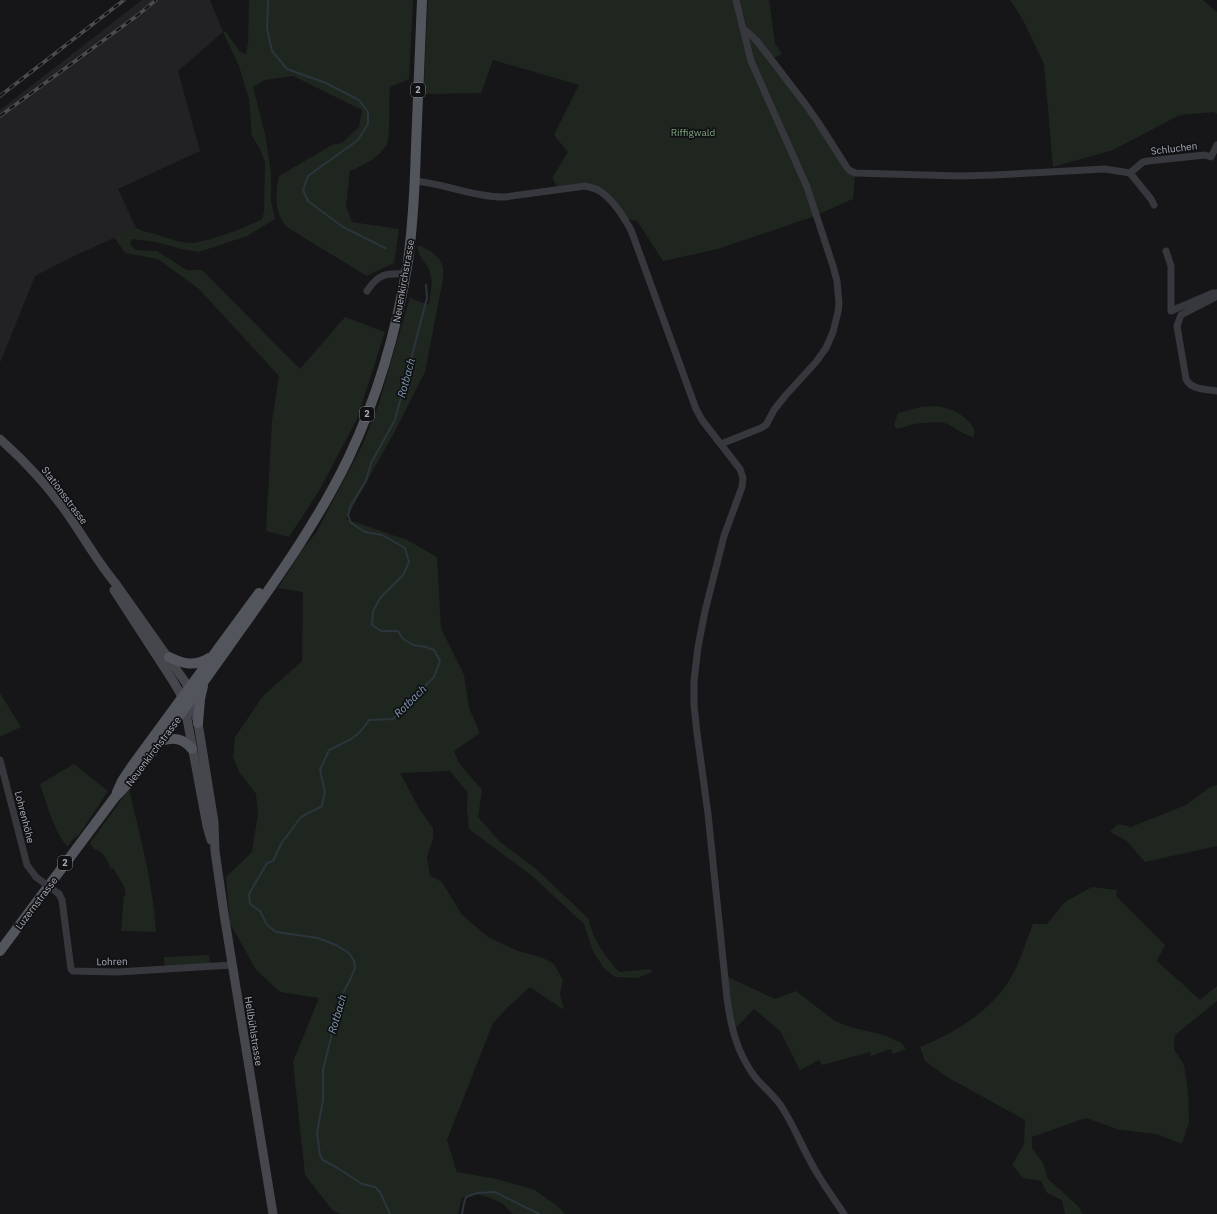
<svg xmlns="http://www.w3.org/2000/svg" width="1217" height="1214" font-family="'IBM Plex Sans',sans-serif">
<style>
.built{fill:#222225}
.green{fill:#1e261f}
.lines{fill:none;stroke-linecap:round;stroke-linejoin:round}
.stream{stroke:#2c353c;stroke-width:2}
.street{stroke:#37383d;stroke-width:7}
.secondary{stroke:#45474d;stroke-width:9}
.primary{stroke:#53555c;stroke-width:10}
.rail-casing{stroke:#4a4c52;stroke-width:3.5}
.rail{stroke:#111113;stroke-width:2;stroke-dasharray:6;stroke-linecap:butt}
.street-bridge{stroke:#37383d;stroke-width:7}
.labels{text-anchor:middle;stroke-width:3.5;stroke-linejoin:round;paint-order:stroke}
.shield{fill:#111113;stroke:#7b7e86;stroke-width:1}
.shield-label{font-size:9px;font-weight:bold;fill:#a8adb8}
.park-label{font-size:10px;fill:#7fa381;stroke:#111113}
.street-label{font-size:10px;fill:#a8adb8;stroke:#111113}
.water-label{font-size:11px;font-style:italic;fill:#7f9bb3;stroke:#111113}
</style>
<rect width="100%" height="100%" fill="#161618"/>
<path class="built" d="M 142,0 L 210,0 L 223,32 L 178,71 L 200,151 L 118,189 L 136,228 L 72,257 L 35,276 L 0,363 L 0,110 Z"/>
<path class="green" d="M 249,0 L 413,0 L 409,79 L 390,87 C 389,96 390,138 387,144 C 379,158 364,165 350,171 L 346,206 L 352,222 L 399,229 L 394,263 L 367,276 L 288,228 C 274,215 275,193 279,176 L 332,145 L 342,143 L 359,127 L 362,110 L 293,76 L 265,80 L 253,87 L 265,134 L 271,173 L 271,201 L 275,219 L 247,236 L 199,252 L 181,249 L 156,242 L 132,239 L 130,244 L 135,250 L 157,251 L 187,270 L 202,270 L 300,369 L 345,317 L 385,332 L 357,419 L 319,491 L 289,537 L 266,531 L 272,421 L 279,376 L 199,289 L 158,259 L 125,253 L 114,237 L 136,228 L 143,231 C 158,234 173,241 188,243 C 204,244 248,227 262,219 L 264,212 L 265,162 L 259,147 L 252,136 L 249,99 L 239,66 L 223,32 L 226,32 L 240,52 L 246,54 L 248,42 Z
M 428,0 L 735,0 L 744,37 L 754,41 L 762,51 L 855,176 L 853,199 L 812,217 L 718,249 L 663,261 L 637,221 L 626,219 L 600,189 L 558,188 L 552,178 L 568,152 L 554,135 L 579,85 L 493,60 L 481,93 L 426,94 L 424,82 Z
M 739,0 L 769,0 L 775,43 L 782,54 L 773,58 L 753,35 L 747,27 Z
M 1010,0 L 1203,0 L 1217,12 L 1217,114 L 1213,112 L 1180,115 L 1113,150 L 1053,167 L 1044,64 L 1023,20 Z
M 417,245 C 426,248 439,255 442,265 C 444,269 443,275 443,279 L 425,372 L 394,433 L 346,519 L 407,540 L 437,557 L 441,628 L 464,675 L 469,708 L 480,733 L 454,751 L 459,763 L 482,790 L 478,817 L 500,842 L 535,868 L 589,919 C 592,940 606,957 619,972 L 650,969 L 653,972 L 637,978 L 615,977 L 603,967 L 593,951 L 584,924 L 531,875 L 469,829 L 467,808 L 468,793 L 450,771 L 400,773 L 419,808 L 433,828 L 433,839 L 427,857 L 430,876 L 442,882 L 462,915 L 488,937 L 518,951 L 543,958 L 554,964 L 563,980 L 560,994 L 564,1010 L 530,987 L 508,1007 L 493,1023 L 447,1140 L 457,1172 L 497,1179 L 535,1190 L 556,1205 L 565,1214 L 513,1214 C 509,1211 506,1206 501,1203 C 490,1197 473,1190 462,1198 L 458,1214 L 340,1214 L 332,1210 L 305,1175 L 293,1062 L 319,998 L 280,992 L 256,970 L 230,923 L 226,877 L 252,852 L 258,813 L 256,794 L 240,773 L 233,757 L 235,737 L 263,696 L 302,661 L 303,592 L 278,588 L 304,547 L 316,533 L 362,446 L 379,403 L 410,297 L 420,302 L 429,304 L 432,282 L 429,269 L 419,254 Z
M 933,406 C 948,407 960,412 970,423 C 974,428 976,432 973,437 C 961,435 953,423 939,422 C 931,422 922,423 914,424 C 907,425 902,429 896,428 L 894,425 L 898,413 L 921,407 Z
M 0,693 L 21,727 L 0,737 Z
M 74,764 L 108,791 L 79,835 L 73,839 L 68,846 C 56,838 45,798 40,784 Z
M 1217,785 L 1217,846 L 1145,862 L 1127,841 L 1110,832 L 1118,824 L 1131,827 L 1186,805 L 1209,788 Z
M 129,789 C 140,836 153,883 156,932 L 121,931 L 124,896 L 126,895 L 124,886 L 113,868 L 111,869 C 107,859 104,852 94,849 L 90,843 Z
M 1092,887 L 1117,890 L 1116,896 L 1165,945 L 1157,961 L 1200,1000 L 1217,986 L 1217,1001 L 1175,1035 L 1174,1049 L 1184,1065 L 1188,1092 L 1189,1122 L 1182,1144 L 1156,1134 L 1120,1130 L 1086,1118 L 1032,1137 L 1032,1148 L 1043,1163 L 1048,1179 L 1078,1206 L 1083,1214 L 1065,1214 L 1062,1200 L 1047,1193 L 1041,1181 L 1023,1178 L 1012,1165 L 1024,1144 L 1025,1120 L 947,1077 L 925,1061 L 920,1047 C 958,1031 996,1009 1015,970 C 1022,955 1027,939 1033,924 L 1047,924 L 1065,902 Z
M 209,955 L 210,964 L 165,967 L 164,957 Z
M 726,976 L 775,999 L 796,991 L 835,1021 L 850,1027 L 884,1035 L 902,1043 L 906,1049 L 893,1054 L 891,1049 L 871,1056 L 870,1052 L 822,1065 L 819,1060 L 800,1070 L 780,1031 L 754,1009 L 734,1030 Z"/>
<g class="lines">
<path class="stream" d="M 268,0 L 267,28 L 272,51 L 287,69 L 326,83 L 359,100 L 368,112 L 368,124 L 358,140 L 308,176 L 303,190 L 308,201 L 343,227 L 385,248
M 390,1214 L 380,1192 L 375,1187 L 362,1184 L 336,1167 L 323,1160 L 320,1155 L 317,1133 L 323,1100 L 323,1070 L 341,997 L 351,978 L 355,968 L 354,961 L 349,953 L 336,945 L 318,938 L 276,932 L 267,925 L 260,911 L 250,904 L 249,894 L 267,863 L 273,861 L 281,844 L 301,817 L 322,806 L 325,792 L 320,770 L 329,750 C 349,740 357,739 369,720 L 393,719 L 434,677 L 440,661 L 434,650 L 426,647 L 413,645 L 403,639 L 398,631 L 381,631 L 372,625 L 373,611 L 381,597 L 403,575 L 409,562 L 405,548 L 382,535 L 365,532 L 351,523 L 348,515 L 351,505 L 366,481 L 371,463 L 395,420 L 427,298 L 426,285
M 462,1214 L 464,1203 L 466,1197 L 477,1193 L 495,1192 L 539,1214"/>
<path class="street" d="M 744,29 L 757,41 L 806,105 L 818,122 L 846,166 L 849,170 L 855,173 L 960,176 L 994,175 L 1105,169 L 1130,173 L 1151,199 L 1154,205
M 1130,173 L 1143,162 L 1148,161 L 1205,155 L 1211,157 L 1217,145
M 415,181 C 446,184 474,197 505,197 L 585,186 C 589,187 594,188 598,190 C 613,199 623,216 631,230 L 696,409 L 702,420 L 740,469 L 743,478 L 742,487 L 724,536 L 705,611 L 698,647 L 694,681 L 694,705 L 697,733 L 708,814 L 727,998 C 731,1028 737,1053 755,1077 C 764,1088 776,1097 783,1109 C 795,1128 803,1149 814,1168 C 823,1184 834,1199 844,1214
M 1166,251 L 1171,266 L 1171,311 L 1213,293 L 1216,293
M 367,291 C 378,274 386,273 405,274
M 1217,293 L 1214,298 L 1181,315 L 1177,326 L 1186,379 C 1191,390 1206,389 1217,391
M 721,444 L 761,428 L 766,425 L 774,410 L 785,396 L 816,362 L 826,348 L 833,332 L 838,312 L 839,303 L 837,281 L 833,266 L 807,187 L 751,61 L 736,0
M 0,760 L 27,865 L 36,877
M 59,894 L 62,900 L 71,969 L 73,971 L 117,972 L 232,965"/>
<path class="secondary" d="M 0,439 C 27,463 51,489 71,519 C 86,541 99,564 116,584 L 186,683 L 198,723 L 214,822 L 215,851 L 224,914 L 273,1214
M 114,590 L 173,681 L 180,693 L 185,708 L 207,826 L 211,840"/>
<path class="primary" d="M 169,657 C 183,664 195,667 209,658
M 198,723 L 200,699 L 203,686
M 161,741 C 174,737 183,738 192,749
M 117,792 L 122,781 L 132,766 L 259,593
M 0,951 L 115,797 C 134,779 149,757 165,735 C 186,707 206,678 227,649 C 270,588 315,527 348,459 C 378,396 397,329 408,261 C 413,223 415,184 416,146 C 418,97 420,49 422,0"/>
<g class="rail-casing">
<path id="rail" d="M 0,96 L 124,0
M 0,116 L 138,15 L 156,0"/>
</g>
<use href="#rail" class="rail"/>
<path class="street-bridge" d="M 36,877 L 59,894"/>
</g>
<g class="labels">
<g class="shield">
<rect x="411" y="83" width="14" height="14" rx="3"/>
<rect x="360" y="407" width="14" height="14" rx="3"/>
<rect x="58" y="856" width="14" height="14" rx="3"/>
</g>
<g class="shield-label">
<text x="418" y="93">2</text>
<text x="367" y="417">2</text>
<text x="65" y="866">2</text>
</g>
<g class="park-label">
<text x="693" y="136">Riffigwald</text>
</g>
<g class="street-label">
<text transform="translate(1174 148) rotate(-7)" y="4">Schluchen</text>
<text transform="translate(403 281) rotate(-80)" y="4">Neuenkirchstrasse</text>
<text transform="translate(65 495) rotate(53)" y="4">Stationsstrasse</text>
<text transform="translate(153 751) rotate(-53)" y="4">Neuenkirchstrasse</text>
<text transform="translate(25 817) rotate(76)" y="4">Lohrenhöhe</text>
<text transform="translate(36 903) rotate(-53)" y="4">Luzernstrasse</text>
<text transform="translate(112 961) rotate(-1)" y="4">Lohren</text>
<text transform="translate(254 1031) rotate(81)" y="4">Hellbühlstrasse</text>
</g>
<g class="water-label">
<text transform="translate(406 378) rotate(-75)" y="4">Rotbach</text>
<text transform="translate(410 701) rotate(-45)" y="4">Rotbach</text>
<text transform="translate(337 1014) rotate(-74)" y="4">Rotbach</text>
</g>
</g>
</svg>
